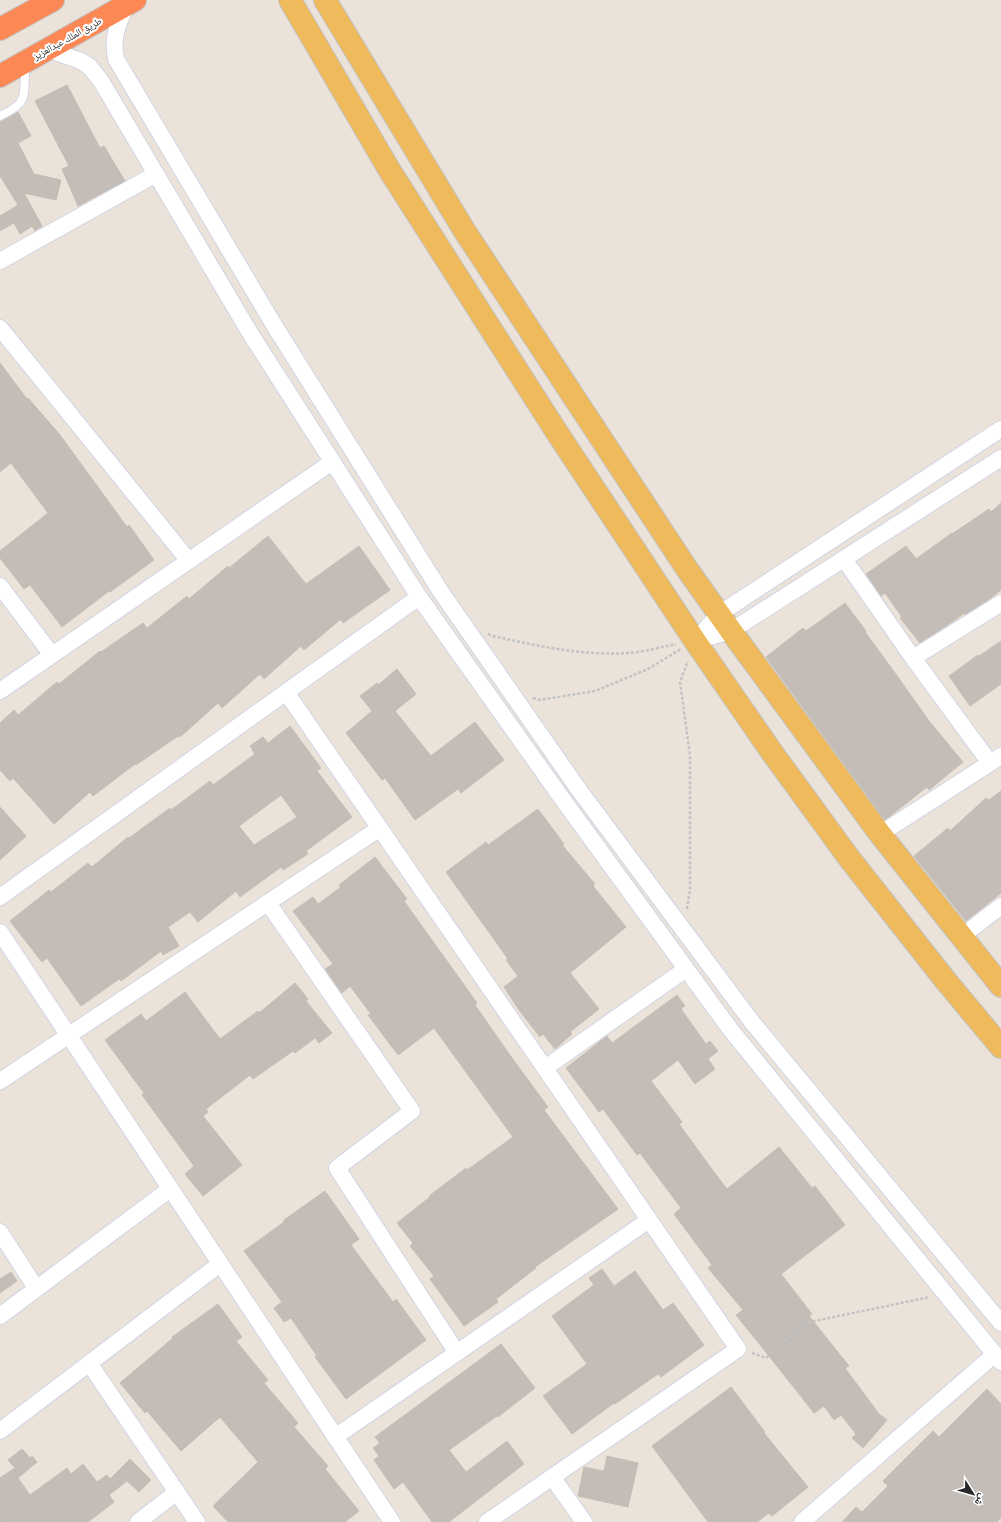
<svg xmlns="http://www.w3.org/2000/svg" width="1001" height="1522" font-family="'Public Sans','Noto Naskh Arabic',sans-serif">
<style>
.building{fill:#c3bcb7;stroke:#c6beb4;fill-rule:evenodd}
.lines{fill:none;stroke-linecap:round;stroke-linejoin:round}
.lane-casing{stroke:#d0d5e2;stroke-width:10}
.street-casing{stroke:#d0d5e2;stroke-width:18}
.primary-casing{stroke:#c3c3c3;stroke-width:24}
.highway-casing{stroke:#c3c3c3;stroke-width:24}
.path{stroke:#c3c3c3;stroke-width:2.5;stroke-dasharray:3 2;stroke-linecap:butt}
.lane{stroke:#fff;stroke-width:8}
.street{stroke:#fff;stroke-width:16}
.primary{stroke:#eeba5c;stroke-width:22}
.highway{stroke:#fc8855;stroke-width:22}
.labels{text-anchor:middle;stroke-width:4;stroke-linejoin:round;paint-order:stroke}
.street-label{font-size:10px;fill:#292929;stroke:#fff}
</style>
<rect width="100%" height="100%" fill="#ebe2da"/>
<path class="building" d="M 67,85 L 100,148 L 104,146 L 125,181 L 78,206 L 62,169 L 69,166 L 35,101 Z
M 18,112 L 31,136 L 18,143 L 34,174 L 61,180 L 56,200 L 24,193 L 42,226 L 35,231 L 32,226 L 20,234 L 14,223 L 0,231 L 0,216 L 18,205 L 0,176 L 0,122 Z
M 0,363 L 27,399 L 28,398 L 60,435 L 127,527 L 129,525 L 154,560 L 110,592 L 109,591 L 62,627 L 30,585 L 24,589 L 0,558 L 0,551 L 48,513 L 11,463 L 0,472 Z
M 1001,503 L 1001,590 L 988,600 L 965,615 L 964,613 L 952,622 L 920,643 L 900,618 L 902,617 L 885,593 L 881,596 L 866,574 L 906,546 L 916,559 L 952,533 L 952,534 L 989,509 L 991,512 Z
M 268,536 L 306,584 L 359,546 L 390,590 L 343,623 L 341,619 L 304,650 L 301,646 L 264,679 L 260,674 L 222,708 L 218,703 L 180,737 L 178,736 L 136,765 L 135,764 L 93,796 L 90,792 L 54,824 L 13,778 L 10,781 L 0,770 L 0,723 L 14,710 L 18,715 L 57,682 L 59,684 L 100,651 L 101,652 L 143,623 L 147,628 L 187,596 L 189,599 L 228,566 L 229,568 Z
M 845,603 L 866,631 L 865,632 L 895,673 L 929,721 L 963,762 L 929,790 L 927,787 L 885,820 L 766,657 L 803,628 L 806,631 Z
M 1001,641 L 1001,684 L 970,706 L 949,676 L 978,655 L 979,656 Z
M 397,669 L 416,694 L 395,711 L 431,756 L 475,722 L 504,760 L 461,793 L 458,789 L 415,820 L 385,778 L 382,780 L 346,733 L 372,711 L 360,696 L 377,683 L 378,685 Z
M 290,726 L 321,768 L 317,771 L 352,817 L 306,851 L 308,854 L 283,870 L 281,867 L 240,897 L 236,891 L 198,922 L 190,912 L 168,927 L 179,946 L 163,955 L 161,951 L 121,981 L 119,979 L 81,1006 L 47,958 L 42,962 L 10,921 L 49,890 L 51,892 L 88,863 L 92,867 L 128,837 L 129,838 L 170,808 L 171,810 L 210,781 L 213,785 L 255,754 L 250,746 L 263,737 L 268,743 ZM 281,795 L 297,817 L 254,845 L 239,826 Z
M 1001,791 L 1001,893 L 966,921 L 914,856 L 948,828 L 950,831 L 986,798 L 989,800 Z
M 0,807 L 26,836 L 0,860 Z
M 538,809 L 564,844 L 562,845 L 595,884 L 593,886 L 626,927 L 570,973 L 599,1009 L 570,1032 L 572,1034 L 555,1049 L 543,1034 L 540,1037 L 519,1010 L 504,987 L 518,976 L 506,960 L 508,959 L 446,872 L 486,842 L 488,845 Z
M 375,857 L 407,899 L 404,901 L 477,1003 L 475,1005 L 512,1058 L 548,1107 L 544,1110 L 618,1209 L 535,1267 L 536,1268 L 496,1299 L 498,1302 L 464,1326 L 430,1279 L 434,1276 L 410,1246 L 413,1243 L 397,1223 L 430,1197 L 429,1196 L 466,1168 L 467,1170 L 513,1137 L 434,1028 L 398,1055 L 368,1015 L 371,1014 L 350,986 L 342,993 L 325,969 L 333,964 L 293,911 L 313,897 L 318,904 L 341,887 L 339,885 Z
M 295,983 L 308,999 L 306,1001 L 332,1033 L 319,1043 L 315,1038 L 295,1053 L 293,1051 L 253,1079 L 250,1075 L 206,1109 L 208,1112 L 203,1116 L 242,1165 L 203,1196 L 185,1174 L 194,1166 L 142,1095 L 144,1093 L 105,1040 L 141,1014 L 146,1021 L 185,992 L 220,1039 L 258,1011 L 259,1013 Z
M 677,995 L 685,1006 L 681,1009 L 706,1044 L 710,1041 L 718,1051 L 708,1059 L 715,1069 L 695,1084 L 678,1060 L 651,1081 L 682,1122 L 679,1124 L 714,1172 L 727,1189 L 779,1147 L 812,1188 L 815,1186 L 845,1225 L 781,1274 L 812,1314 L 809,1316 L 849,1366 L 845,1368 L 879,1414 L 887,1420 L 863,1448 L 852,1438 L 856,1434 L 841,1415 L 834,1420 L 824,1406 L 814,1413 L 765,1351 L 736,1315 L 743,1310 L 708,1268 L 712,1265 L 674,1214 L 681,1208 L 640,1153 L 637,1155 L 603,1109 L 599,1112 L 566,1068 L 607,1036 L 612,1043 Z
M 325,1191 L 359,1239 L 351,1245 L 393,1302 L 396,1299 L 426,1340 L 346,1399 L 315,1357 L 317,1356 L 291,1318 L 284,1322 L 274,1308 L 282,1302 L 244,1251 L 284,1222 L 284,1220 Z
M 602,1269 L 614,1286 L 635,1271 L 663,1310 L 673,1303 L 704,1345 L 661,1377 L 658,1374 L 615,1404 L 614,1403 L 572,1434 L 543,1396 L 587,1364 L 552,1316 L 594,1285 L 589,1278 Z
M 11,1272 L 17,1281 L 0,1293 L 0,1279 Z
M 218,1304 L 242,1337 L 236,1341 L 268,1380 L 264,1383 L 298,1423 L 294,1427 L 328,1466 L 325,1469 L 359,1511 L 345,1522 L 228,1522 L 213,1506 L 258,1462 L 220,1417 L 181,1451 L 147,1411 L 145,1413 L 120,1383 L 173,1338 L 172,1337 Z
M 501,1344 L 535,1388 L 498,1417 L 497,1416 L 449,1450 L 466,1472 L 507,1441 L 524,1464 L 449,1522 L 432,1522 L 403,1482 L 394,1489 L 374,1460 L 379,1456 L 373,1448 L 380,1443 L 375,1437 Z
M 731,1387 L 765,1432 L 764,1433 L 808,1487 L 772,1516 L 769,1513 L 757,1522 L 708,1522 L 652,1446 Z
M 987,1389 L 1001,1404 L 1001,1518 L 997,1522 L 842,1522 L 856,1507 L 862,1512 L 888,1486 L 883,1481 L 933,1431 L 939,1437 Z
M 22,1449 L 30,1458 L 32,1456 L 37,1462 L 18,1478 L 30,1495 L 67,1468 L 71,1474 L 83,1464 L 97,1482 L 107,1475 L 110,1479 L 130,1459 L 151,1480 L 139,1492 L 127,1481 L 109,1495 L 114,1502 L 88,1522 L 0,1522 L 0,1478 L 15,1468 L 8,1460 Z
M 607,1456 L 638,1463 L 628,1507 L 578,1496 L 584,1467 L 604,1471 Z"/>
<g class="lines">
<g class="lane-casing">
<path id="lane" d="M 0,116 C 6,113 14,109 19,104 C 28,94 22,77 27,65"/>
</g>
<g class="street-casing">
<path id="street" d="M 128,4 C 117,23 112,37 116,59 L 274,325 L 441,592 L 579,790 L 752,1022 L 1001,1323
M 47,49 L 81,61 L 90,67 L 101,81 L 250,333 L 419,597 L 566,804 L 730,1029 L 1001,1362
M 0,261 L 156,174
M 0,328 L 189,561
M 844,559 L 913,658 L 990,763
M 0,586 L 52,655
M 695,641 L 719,614 L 1001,429
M 695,641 L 731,631 L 1001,458
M 913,658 L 1001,603
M 0,691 L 332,462
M 286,692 L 738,1349 L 487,1522
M 880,834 L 1001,756
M 0,897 L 419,597
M 268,903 L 412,1111 L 337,1168 L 457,1353
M 0,932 L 392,1522
M 961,937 L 1001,906
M 545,1068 L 686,969
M 0,1081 L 380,828
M 0,1232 L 36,1288
M 0,1316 L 170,1189
M 89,1363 L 197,1522
M 0,1431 L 220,1264
M 335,1437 L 649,1220
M 552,1477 L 584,1522
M 138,1522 L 177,1492
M 802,1522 L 995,1354"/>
</g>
<g class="primary-casing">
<path id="primary" d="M 290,0 L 390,171 L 556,431 L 695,641 L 771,751 L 849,858 L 946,981 L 1001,1047
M 325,0 L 464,230 L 687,569 L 731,631 L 880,834 L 1001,986"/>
</g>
<g class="highway-casing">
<path id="highway" d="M 0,29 L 53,0
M 0,76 L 135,0"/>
</g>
<path class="path" d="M 488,634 L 493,636 C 538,646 582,656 628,653 C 644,652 661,647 676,644
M 533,698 L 540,700 L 595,691 L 648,669 L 681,649
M 687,909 L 690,889 L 690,755 L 680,682 L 688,661
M 752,1353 L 766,1358 L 805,1323 L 930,1297"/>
<use href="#lane" class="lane"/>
<use href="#street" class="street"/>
<use href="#primary" class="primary"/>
<use href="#highway" class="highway"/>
</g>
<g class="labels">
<g class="street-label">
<text transform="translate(67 38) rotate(-29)" y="4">طريق الملك عبدالعزيز</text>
</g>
</g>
<g transform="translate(973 1494) rotate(127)" stroke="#ffffff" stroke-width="3" paint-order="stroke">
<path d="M0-3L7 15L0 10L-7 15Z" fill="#292929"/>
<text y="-6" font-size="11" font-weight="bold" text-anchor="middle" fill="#292929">ش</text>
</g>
</svg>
